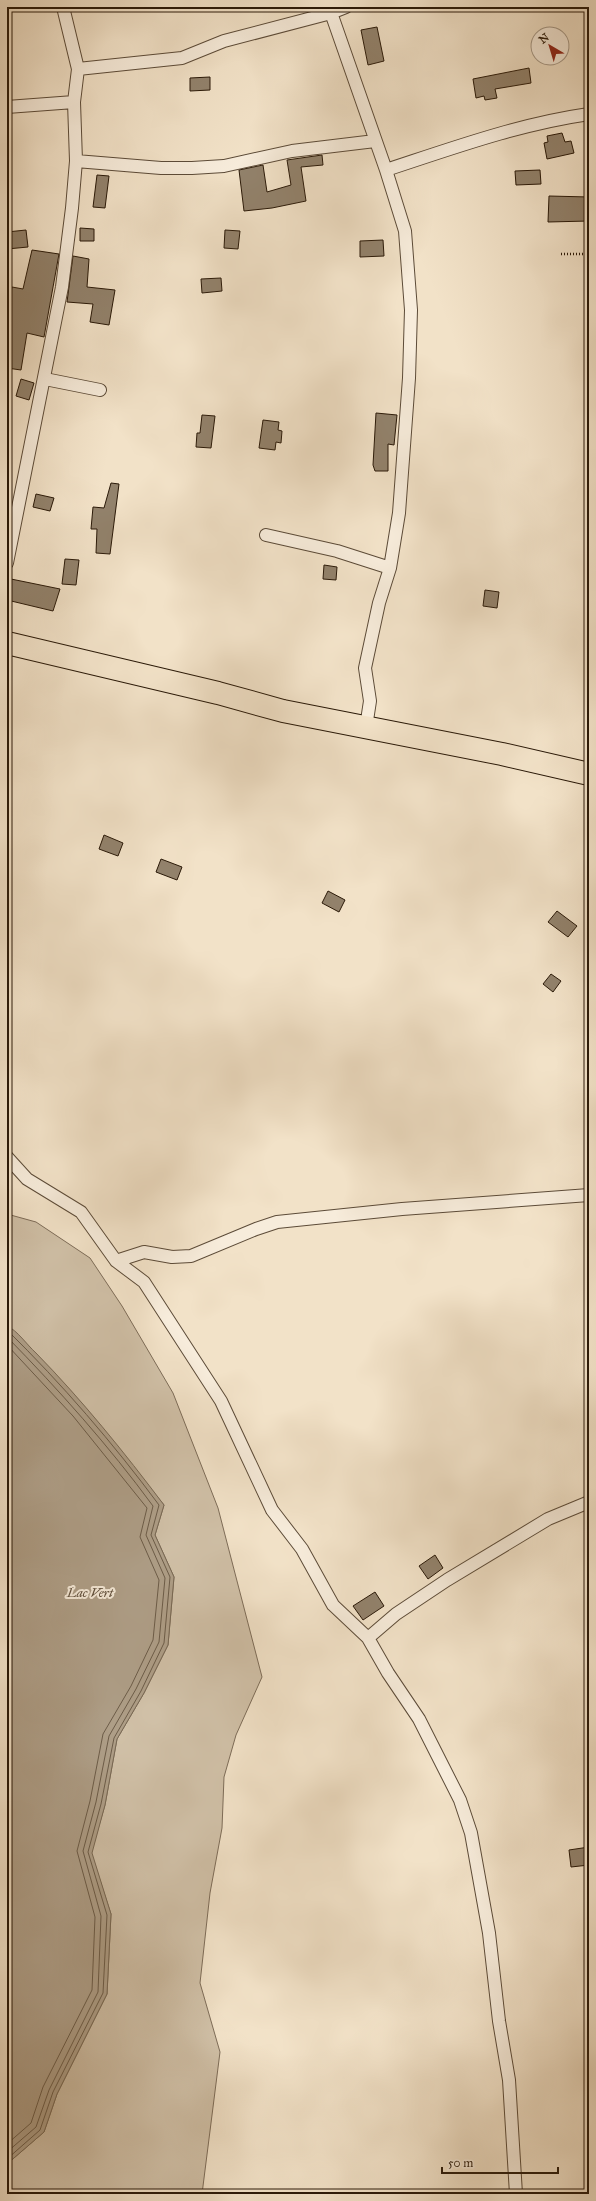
<svg xmlns="http://www.w3.org/2000/svg" width="596" height="2201" font-family="'IM FELL Great Primer',serif">
<style>
.green{fill:#d0c0a7;stroke:#7d6c58}
.water{fill:#ae9e87;stroke:#796954}
.lines{fill:none;stroke-linecap:round;stroke-linejoin:round}
.shore{stroke:#6c5c48;stroke-width:1}
.building{fill:#92826c;stroke:#2a1908}
.street-casing{stroke:#5c4b38;stroke-width:14}
.highway-casing{stroke:#2a1908;stroke-width:24}
.path{stroke:#2a1908;stroke-width:2.5;stroke-dasharray:1 2;stroke-linecap:butt}
.street{stroke:#f7ecdb;stroke-width:12}
.highway{stroke:#f2e2c8;stroke-width:22}
.labels{text-anchor:middle;stroke-width:4;stroke-linejoin:round;paint-order:stroke}
.water-label{font-size:13px;font-style:italic;fill:#5f4e3b;stroke:#f7ecdb}
</style>
<rect width="100%" height="100%" fill="#f2e2c8"/>
<filter id="stains"><feTurbulence type="fractalNoise" baseFrequency=".005" numOctaves="4"/><feColorMatrix values="0 0 0 0 .2 0 0 0 0 .09 0 0 0 0 .02 0 0 0 .5 -.17"/></filter>
<radialGradient id="worn" r=".72"><stop offset=".6" stop-color="#630" stop-opacity="0"/><stop offset="1" stop-color="#630" stop-opacity=".3"/></radialGradient>
<path class="green" d="M 7,1214 L 36,1222 L 90,1258 L 122,1306 L 173,1393 L 218,1508 L 262,1677 L 236,1735 L 224,1777 L 222,1828 L 210,1893 L 200,1983 L 220,2052 L 202,2194 L 7,2194 L 7,2164 L 44,2132 L 57,2094 L 107,1994 L 111,1914 L 91,1853 L 105,1805 L 117,1739 L 144,1693 L 168,1645 L 174,1577 L 155,1535 L 164,1505 L 84,1406 L 44,1362 L 7,1326 Z"/>
<path class="water" d="M 7,1326 C 17,1330 27,1345 36,1353 C 82,1400 124,1452 164,1505 L 155,1535 L 174,1577 L 168,1645 L 144,1693 L 117,1739 L 105,1805 L 92,1853 L 111,1914 L 107,1994 L 57,2094 L 44,2132 L 7,2164 Z"/>
<g class="lines">
<path class="shore" d="M 7,1330 C 62,1384 113,1443 159,1505 L 151,1535 L 170,1577 L 164,1643 L 141,1691 L 114,1738 L 101,1804 L 88,1852 L 107,1915 L 103,1993 L 53,2092 L 40,2130 L 7,2159
M 7,1337 C 59,1390 109,1446 153,1506 L 146,1535 L 165,1578 L 159,1642 L 136,1689 L 109,1736 L 96,1802 L 83,1851 L 101,1916 L 98,1992 L 49,2090 L 36,2127 L 7,2152
M 7,1345 L 73,1416 L 147,1508 L 140,1537 L 159,1580 L 153,1640 L 131,1686 L 103,1734 L 90,1801 L 77,1851 L 95,1917 L 92,1990 L 43,2087 L 31,2123 L 7,2144"/>
</g>
<path class="building" d="M 377,27 L 384,61 L 368,65 L 361,30 Z
M 529,68 L 531,83 L 495,89 L 497,98 L 485,100 L 484,96 L 476,98 L 473,79 Z
M 210,77 L 210,90 L 190,91 L 190,78 Z
M 562,133 L 565,142 L 571,141 L 574,153 L 547,159 L 544,143 L 548,142 L 547,136 Z
M 322,155 L 323,165 L 301,167 L 306,201 L 272,208 L 244,211 L 239,170 L 263,165 L 267,192 L 291,185 L 287,160 Z
M 540,170 L 541,184 L 516,185 L 515,171 Z
M 97,175 L 109,176 L 105,208 L 93,207 Z
M 549,196 L 589,197 L 589,221 L 548,222 Z
M 80,228 L 94,229 L 94,241 L 80,241 Z
M 26,230 L 28,247 L 7,249 L 7,232 Z
M 225,230 L 240,231 L 238,249 L 224,248 Z
M 383,240 L 384,256 L 360,257 L 360,241 Z
M 32,250 L 59,254 L 44,337 L 27,333 L 21,370 L 7,368 L 7,315 L 12,287 L 23,289 Z
M 73,256 L 89,259 L 87,287 L 115,290 L 109,325 L 90,322 L 93,304 L 67,302 Z
M 221,278 L 222,291 L 202,293 L 201,279 Z
M 21,379 L 34,383 L 29,400 L 16,396 Z
M 376,413 L 397,415 L 394,445 L 388,444 L 388,471 L 375,471 L 373,465 Z
M 202,415 L 215,416 L 211,448 L 196,447 L 197,433 L 200,433 Z
M 263,420 L 279,422 L 278,430 L 282,431 L 281,443 L 276,442 L 275,450 L 259,448 Z
M 111,483 L 119,484 L 110,554 L 96,553 L 97,529 L 91,529 L 93,507 L 104,508 Z
M 36,494 L 54,498 L 50,511 L 33,507 Z
M 65,559 L 79,560 L 76,585 L 62,584 Z
M 324,565 L 337,567 L 336,580 L 323,579 Z
M 11,579 L 60,589 L 53,611 L 7,600 Z
M 485,590 L 499,592 L 497,608 L 483,606 Z
M 104,835 L 123,843 L 118,856 L 99,849 Z
M 161,859 L 182,867 L 177,880 L 156,872 Z
M 328,891 L 345,900 L 339,912 L 322,903 Z
M 557,911 L 577,926 L 568,937 L 548,922 Z
M 551,974 L 561,981 L 553,992 L 543,984 Z
M 435,1555 L 443,1568 L 428,1579 L 419,1566 Z
M 375,1592 L 384,1606 L 363,1620 L 353,1606 Z
M 589,1847 L 589,1865 L 571,1867 L 569,1850 Z"/>
<g class="lines">
<g class="street-casing">
<path id="street" d="M 329,7 L 386,170 L 405,231 L 411,310 L 409,378 L 399,513 L 390,568 L 379,603 L 365,668 L 370,701 L 366,727
M 78,69 L 182,58 L 224,41 L 331,13 L 346,7
M 7,107 L 74,102
M 76,161 L 161,168 L 192,168 L 224,166 L 292,151 L 375,141
M 386,170 C 453,148 519,124 589,114
M 45,379 L 100,390
M 266,535 L 337,551 L 390,568
M 7,563 L 62,287 L 72,208 L 76,161 L 74,102 L 78,69 L 63,7
M 7,1157 L 27,1179 L 81,1212 L 116,1261 L 144,1282 L 221,1401 L 272,1510 L 302,1549 L 333,1605 L 368,1638 L 388,1673 L 419,1719 L 460,1800 L 471,1833 L 489,1933 L 499,2021 L 509,2080 L 516,2194
M 116,1261 L 144,1252 L 172,1257 L 191,1256 L 256,1229 L 277,1222 L 402,1209 L 589,1195
M 368,1638 L 396,1614 L 447,1580 L 548,1519 L 589,1502"/>
</g>
<g class="highway-casing">
<path id="highway" d="M 7,643 L 218,693 L 283,711 L 502,754 L 589,774"/>
</g>
<path class="path" d="M 561,254 L 589,254"/>
<use href="#street" class="street"/>
<use href="#highway" class="highway"/>
</g>
<g class="labels">
<g class="water-label">
<text x="90" y="1597">Lac Vert</text>
</g>
</g>
<rect width="596" height="2201" fill="none" stroke="#f2e2c8" stroke-width="24"/>
<rect x="8" y="8" width="580" height="2185" fill="none" stroke="#2a1908" stroke-width="2"/>
<rect x="12" y="12" width="572" height="2177" fill="none" stroke="#2a1908"/>
<g transform="translate(550 46) rotate(322)"><circle r="19" fill="#f7ecdb" stroke="#a59887"/>
<path d="M0-3L7 15L0 10L-7 15Z" fill="#8f2418"/>
<text y="-6" font-size="11" font-weight="bold" text-anchor="middle" fill="#2a1908">N</text>
</g>
<path d="M442 2167v6h116v-6" fill="none" stroke="#2a1908" stroke-width="2"/>
<text x="448" y="2167" font-size="12" fill="#2a1908" stroke="#f7ecdb" stroke-width="3" paint-order="stroke">50 m</text>
<rect width="100%" height="100%" filter="url(#stains)"/>
<rect width="100%" height="100%" fill="url(#worn)"/>
</svg>
